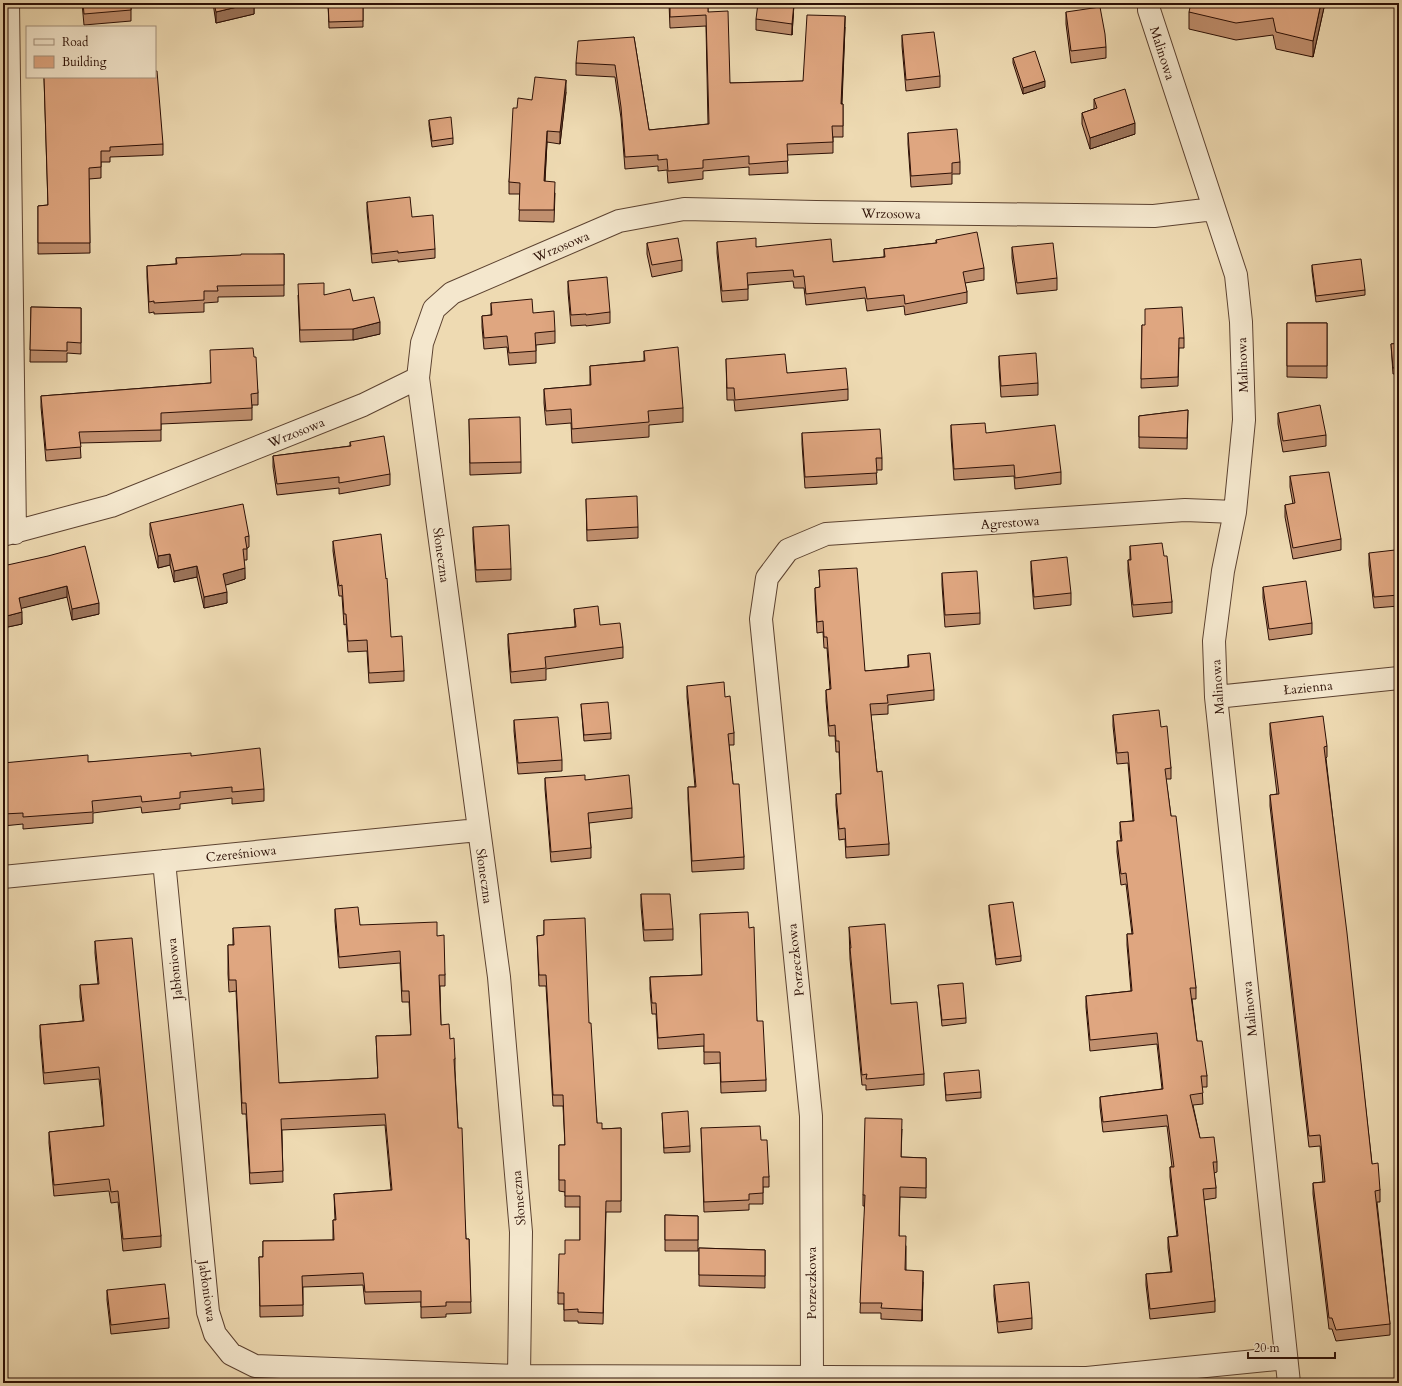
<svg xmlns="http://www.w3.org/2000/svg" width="1402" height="1386" font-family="Cardo,serif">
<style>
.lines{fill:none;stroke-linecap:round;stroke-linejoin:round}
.stream{stroke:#6f766d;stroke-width:9}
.minor-casing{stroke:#5c4230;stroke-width:24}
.minor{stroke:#f4e7cd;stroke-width:22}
.wall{fill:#c08f6e;stroke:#2c0f05}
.shaded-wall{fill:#9c745a;stroke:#2c0f05}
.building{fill:#dfa680;stroke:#2c0f05}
.labels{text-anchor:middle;stroke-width:3.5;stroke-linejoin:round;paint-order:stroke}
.street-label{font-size:13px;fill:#2c0f05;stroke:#f4e7cd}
</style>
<rect width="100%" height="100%" fill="#eedab2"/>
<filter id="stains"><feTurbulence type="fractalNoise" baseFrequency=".005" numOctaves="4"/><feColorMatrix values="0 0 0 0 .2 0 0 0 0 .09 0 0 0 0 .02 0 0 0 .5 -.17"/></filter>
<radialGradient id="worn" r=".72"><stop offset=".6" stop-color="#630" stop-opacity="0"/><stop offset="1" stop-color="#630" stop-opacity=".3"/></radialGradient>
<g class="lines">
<path class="stream" d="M 3,1382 L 18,1383"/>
<g class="minor-casing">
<path id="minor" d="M 8,3 L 15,533
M 1149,3 L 1149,10 L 1236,275 L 1241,322 L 1244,420 L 1235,512 L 1223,571 L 1214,641 L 1216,697 L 1289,1383
M 418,378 L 499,977 L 521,1232 L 519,1376
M 3,535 L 111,506 L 363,405 L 418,378 L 422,343 L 434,309 L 452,293 L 619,221 L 684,209 L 816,212 L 1154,216 L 1214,209
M 1216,697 L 1399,678
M 164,861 L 208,1312 L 215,1334 L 231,1354 L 255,1366 L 519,1376 L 1087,1378 L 1286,1358
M 3,877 L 478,830
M 812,1377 L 811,1116 L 761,619 L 767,578 L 788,550 L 826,534 L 1185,510 L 1235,512"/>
</g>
<use href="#minor" class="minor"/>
</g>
<path class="wall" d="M 82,3 L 131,3 L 131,21 L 84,25 Z
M 213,3 L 254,3 L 254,14 L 216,23 Z
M 328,3 L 363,3 L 363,27 L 329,28 Z
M 669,3 L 708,3 L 708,12 L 730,83 L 803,81 L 845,27 L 842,104 L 843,104 L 843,137 L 833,137 L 833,153 L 787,155 L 788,173 L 749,175 L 749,167 L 703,171 L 703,179 L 668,183 L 667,170 L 658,171 L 658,166 L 625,169 L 621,118 L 615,77 L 576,75 L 576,63 L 634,37 L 649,130 L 708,124 L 706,26 L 670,28 Z
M 794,3 L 792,35 L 756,30 L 756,19 Z
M 1325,3 L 1313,57 L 1276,49 L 1273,35 L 1236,40 L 1189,29 L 1189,12 Z
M 1066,12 L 1106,47 L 1106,58 L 1071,63 L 1066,24 Z
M 902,35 L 940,76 L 940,87 L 906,91 L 902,46 Z
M 1013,58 L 1045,87 L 1023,94 L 1013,63 Z
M 44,77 L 163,144 L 163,155 L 110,157 L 110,162 L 101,162 L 101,178 L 89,179 L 90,253 L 38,254 L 38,206 L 48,205 Z
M 566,92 L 560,144 L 547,142 L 545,182 L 555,193 L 554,222 L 519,221 L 520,194 L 509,194 L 509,182 L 517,108 L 532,100 Z
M 1094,99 L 1135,134 L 1090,149 L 1082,124 L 1082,113 L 1094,109 Z
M 429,120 L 453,138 L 453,144 L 432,147 L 429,125 Z
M 908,133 L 960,162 L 960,174 L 952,174 L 952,184 L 911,187 L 908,144 Z
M 367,202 L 412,217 L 435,249 L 435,258 L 398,262 L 398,260 L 372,263 L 367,211 Z
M 936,240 L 984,268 L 984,280 L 965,283 L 967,292 L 967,303 L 905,315 L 904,306 L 867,311 L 865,298 L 806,305 L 804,288 L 794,288 L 793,281 L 748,285 L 748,300 L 722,302 L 717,253 L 717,242 L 756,247 L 833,262 L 884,257 L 884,249 L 936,243 Z
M 647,243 L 682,260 L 682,271 L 652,277 L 647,254 Z
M 1012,247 L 1057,278 L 1057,290 L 1017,294 L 1012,258 Z
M 284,254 L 284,296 L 218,297 L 218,302 L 204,303 L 204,312 L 154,314 L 154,312 L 149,313 L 147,277 L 147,266 L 176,264 L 176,258 Z
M 1312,265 L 1365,290 L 1365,295 L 1316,302 L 1312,271 Z
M 568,281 L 610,312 L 610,323 L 586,326 L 586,325 L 571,326 L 568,292 Z
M 298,295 L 324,295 L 353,301 L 380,334 L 353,340 L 300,342 Z
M 491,303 L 533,313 L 555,331 L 555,343 L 536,345 L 536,363 L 509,365 L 507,347 L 484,349 L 482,327 L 482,316 L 491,315 Z
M 31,307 L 81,308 L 81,354 L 67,353 L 67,362 L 30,362 Z
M 1287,323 L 1327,323 L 1327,378 L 1287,377 Z
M 1142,325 L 1184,338 L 1184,348 L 1179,348 L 1178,386 L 1141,388 Z
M 1399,343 L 1399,373 L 1393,374 L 1391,344 Z
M 644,351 L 683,408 L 683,422 L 649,425 L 649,437 L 572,443 L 571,423 L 546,425 L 544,403 L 544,389 L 590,385 L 590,366 L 644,361 Z
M 999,356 L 1038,383 L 1038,395 L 1001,397 L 999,367 Z
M 254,357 L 258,393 L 258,405 L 252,405 L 252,420 L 161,424 L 161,441 L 80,443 L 81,458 L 46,461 L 41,407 L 41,396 L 210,383 Z
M 726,359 L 787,373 L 848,389 L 848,400 L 735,411 L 734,400 L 727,400 Z
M 1188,410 L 1187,449 L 1139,448 L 1139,416 Z
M 1278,413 L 1326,435 L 1326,446 L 1283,452 L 1278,424 Z
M 469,419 L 521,462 L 521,473 L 470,475 Z
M 951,425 L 986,433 L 1061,472 L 1061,484 L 1015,489 L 1014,476 L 954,480 L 951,437 Z
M 802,433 L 882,458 L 882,470 L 876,470 L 877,484 L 805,488 L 802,444 Z
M 350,442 L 390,474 L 390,485 L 339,494 L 339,488 L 277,495 L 273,467 L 273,456 L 350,446 Z
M 1290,476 L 1341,539 L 1341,550 L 1293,559 L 1285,517 L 1285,505 L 1293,504 L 1290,487 Z
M 586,499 L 638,527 L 638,538 L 587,541 Z
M 150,523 L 249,536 L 249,547 L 247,548 L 247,560 L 244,560 L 245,579 L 225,585 L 227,603 L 204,608 L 197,577 L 174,582 L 170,565 L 158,568 L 150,535 Z
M 473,527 L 511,569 L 511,580 L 476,582 L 473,539 Z
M 333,541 L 391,637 L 404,671 L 404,681 L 369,683 L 367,651 L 348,652 L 346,624 L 344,625 L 342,596 L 339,596 L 333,551 Z
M 1130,546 L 1164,556 L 1172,602 L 1172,613 L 1133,617 L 1128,571 L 1128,560 L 1130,560 Z
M 1369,553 L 1399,586 L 1399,606 L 1374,608 L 1369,565 Z
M 48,556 L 99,614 L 72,620 L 67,597 L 21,608 L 22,624 L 3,628 Z
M 1031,561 L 1071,593 L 1071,605 L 1034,609 L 1031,572 Z
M 819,570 L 865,671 L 908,667 L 908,655 L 934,690 L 934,700 L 888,705 L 888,714 L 871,715 L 877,772 L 889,844 L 889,855 L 846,858 L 845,839 L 839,840 L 836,805 L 836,794 L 841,794 L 839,752 L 836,752 L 835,736 L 829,736 L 826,701 L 826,690 L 830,689 L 827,648 L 824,648 L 823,632 L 817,633 L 815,599 L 815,588 L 820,587 Z
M 942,573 L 980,613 L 980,624 L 945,627 L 942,585 Z
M 1263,587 L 1312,623 L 1312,634 L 1269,640 L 1263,598 Z
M 574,609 L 600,625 L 623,647 L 623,658 L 546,669 L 546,680 L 511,683 L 508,645 L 508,634 L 575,627 Z
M 687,686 L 725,697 L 734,733 L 734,745 L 729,745 L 733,784 L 744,857 L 744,869 L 692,872 L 688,799 L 688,787 L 695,787 L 687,697 Z
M 581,704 L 611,733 L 611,739 L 584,741 Z
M 1113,715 L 1161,727 L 1171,768 L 1171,779 L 1166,779 L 1171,816 L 1196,988 L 1196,999 L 1192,999 L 1197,1041 L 1207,1076 L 1207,1087 L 1202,1087 L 1203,1104 L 1193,1105 L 1200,1138 L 1217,1162 L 1217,1172 L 1214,1173 L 1216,1188 L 1216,1198 L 1204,1200 L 1215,1301 L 1215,1312 L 1150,1319 L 1146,1285 L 1146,1274 L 1171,1272 L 1168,1248 L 1168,1237 L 1177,1236 L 1170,1177 L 1170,1167 L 1172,1167 L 1167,1126 L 1103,1132 L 1100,1107 L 1100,1097 L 1162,1089 L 1157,1044 L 1090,1051 L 1086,1007 L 1086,996 L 1131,991 L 1127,945 L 1127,934 L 1132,934 L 1126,884 L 1121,885 L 1117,852 L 1117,841 L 1121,841 L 1120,833 L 1120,822 L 1133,821 L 1128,763 L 1117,764 L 1113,726 Z
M 514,720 L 562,760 L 562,771 L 518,774 L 514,731 Z
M 1270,723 L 1327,746 L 1327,757 L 1326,758 L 1372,1164 L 1380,1190 L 1380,1202 L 1377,1202 L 1390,1324 L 1390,1335 L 1336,1341 L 1332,1329 L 1329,1329 L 1313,1194 L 1313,1183 L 1323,1182 L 1320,1146 L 1309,1147 L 1270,806 L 1270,795 L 1277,794 L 1270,734 Z
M 191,756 L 264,789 L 264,801 L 232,804 L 232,798 L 180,804 L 180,809 L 142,813 L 141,807 L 93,813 L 93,823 L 23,829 L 23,824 L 3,826 L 3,763 L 88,762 Z
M 545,778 L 585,780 L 632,808 L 632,818 L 589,823 L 591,848 L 591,858 L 551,862 L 545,789 Z
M 641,894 L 673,929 L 673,940 L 644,941 L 641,906 Z
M 989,905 L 1021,956 L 1021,961 L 996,965 L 989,911 Z
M 335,909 L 360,925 L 437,936 L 445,975 L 445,986 L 440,986 L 441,1025 L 450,1039 L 455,1059 L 455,1070 L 458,1128 L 466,1239 L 469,1239 L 471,1313 L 446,1314 L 446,1317 L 421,1318 L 421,1302 L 365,1304 L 363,1285 L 303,1287 L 303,1316 L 260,1317 L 259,1257 L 263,1257 L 263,1241 L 333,1240 L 333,1220 L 335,1220 L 334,1194 L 391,1190 L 385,1125 L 282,1130 L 283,1182 L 250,1184 L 246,1114 L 242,1114 L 236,991 L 229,992 L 228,974 L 228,945 L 233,945 L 233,928 L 279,1083 L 378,1078 L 376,1036 L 411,1035 L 409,1002 L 402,1002 L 400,963 L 339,968 L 335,921 Z
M 700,914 L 749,928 L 757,1021 L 766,1080 L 766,1091 L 721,1093 L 720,1063 L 704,1064 L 704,1046 L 658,1049 L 656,1014 L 652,1014 L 650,989 L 650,977 L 702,975 Z
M 544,920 L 589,1023 L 597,1123 L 602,1129 L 621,1128 L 621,1212 L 606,1212 L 603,1324 L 578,1323 L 578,1321 L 564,1321 L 564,1304 L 558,1304 L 558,1293 L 565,1254 L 580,1240 L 580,1207 L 565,1207 L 565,1192 L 559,1191 L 559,1145 L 565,1145 L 563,1106 L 553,1106 L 546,986 L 539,986 L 537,936 L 544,935 Z
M 849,927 L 891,1004 L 924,1074 L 924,1085 L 866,1090 L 866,1085 L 862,1085 L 850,959 Z
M 95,941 L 161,1236 L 161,1247 L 123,1251 L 118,1202 L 111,1203 L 109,1191 L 54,1196 L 49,1143 L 49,1132 L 104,1126 L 99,1079 L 44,1084 L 40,1037 L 40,1025 L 83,1021 L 80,997 L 80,985 L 98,984 L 95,953 Z
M 938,985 L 966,1018 L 966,1023 L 942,1026 Z
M 944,1073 L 981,1092 L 981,1098 L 946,1101 Z
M 662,1113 L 690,1146 L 690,1152 L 664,1153 Z
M 701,1128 L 761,1140 L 769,1177 L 769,1187 L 763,1187 L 763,1204 L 749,1204 L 749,1210 L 704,1212 Z
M 902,1129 L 901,1157 L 926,1158 L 926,1198 L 900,1197 L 899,1236 L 906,1246 L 906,1270 L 923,1282 L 922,1321 L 881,1319 L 881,1313 L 860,1313 L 865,1206 L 863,1206 L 863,1195 Z
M 665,1215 L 698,1216 L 698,1251 L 665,1251 Z
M 699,1248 L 765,1250 L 765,1288 L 699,1286 Z
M 994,1285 L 1032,1318 L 1032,1329 L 998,1333 L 994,1296 Z
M 107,1290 L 169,1318 L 169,1328 L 111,1334 L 107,1300 Z"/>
<path class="shaded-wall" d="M 254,3 L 254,14 L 216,23 L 216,12 Z
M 794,3 L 792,35 L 792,24 Z
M 1321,3 L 1325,3 L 1313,57 L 1313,41 Z
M 845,16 L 845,27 L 841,115 L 841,104 Z
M 566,80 L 566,92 L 560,144 L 560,132 Z
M 1045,81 L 1045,87 L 1023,94 L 1023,88 Z
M 1135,123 L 1135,134 L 1090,149 L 1090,138 Z
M 547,131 L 547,142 L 544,193 L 544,181 Z
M 380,322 L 380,334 L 353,340 L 353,329 Z
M 170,554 L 170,565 L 158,568 L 158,556 Z
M 197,566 L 197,577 L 174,582 L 174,571 Z
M 245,568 L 245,579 L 223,586 L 223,574 Z
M 67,586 L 67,597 L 19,609 L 19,598 Z
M 227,592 L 227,603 L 204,608 L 204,597 Z
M 99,603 L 99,614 L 72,620 L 72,609 Z
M 22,612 L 22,624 L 3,628 L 3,617 Z
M 923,1271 L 923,1282 L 922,1321 L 922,1310 Z"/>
<path class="building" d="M 83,3 L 131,3 L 131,10 L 84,14 Z
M 214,3 L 254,3 L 216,12 Z
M 328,3 L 363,3 L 363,21 L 329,22 Z
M 670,3 L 708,3 L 708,12 L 728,11 L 730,83 L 803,81 L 807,15 L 845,16 L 841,104 L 843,104 L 843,126 L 832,126 L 833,142 L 787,144 L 788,161 L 749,164 L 749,156 L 703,160 L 703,168 L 668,171 L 667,159 L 658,160 L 658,155 L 625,157 L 621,107 L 615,65 L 576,63 L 578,41 L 634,37 L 649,130 L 709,124 L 706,15 L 670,17 Z
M 758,3 L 794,3 L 792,24 L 756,19 Z
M 1191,3 L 1321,3 L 1313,41 L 1276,32 L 1273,18 L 1236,23 L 1189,12 Z
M 1100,7 L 1105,34 L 1106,47 L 1071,51 L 1066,12 Z
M 934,32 L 940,76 L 906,80 L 902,35 Z
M 1035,51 L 1045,81 L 1023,88 L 1013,58 Z
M 155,71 L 157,71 L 163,144 L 110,147 L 110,151 L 101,151 L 101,167 L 89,168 L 90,243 L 38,243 L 38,206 L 48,205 L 44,77 L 155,77 Z
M 535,77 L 566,80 L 560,132 L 547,131 L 544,181 L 555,182 L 554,210 L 519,210 L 520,183 L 509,182 L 513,108 L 517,108 L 518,98 L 532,100 Z
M 1125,89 L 1135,123 L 1090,138 L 1082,113 L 1097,108 L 1094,99 Z
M 451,117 L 453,138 L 432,141 L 429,120 Z
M 957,129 L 960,162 L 952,163 L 952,173 L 911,176 L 908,133 Z
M 410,197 L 412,217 L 433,215 L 435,249 L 398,253 L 398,251 L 372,254 L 367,202 Z
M 977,232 L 984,268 L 963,272 L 967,292 L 905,304 L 904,295 L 867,299 L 865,287 L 806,294 L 804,276 L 794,277 L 793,270 L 747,273 L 748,289 L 722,291 L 717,242 L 756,238 L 756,247 L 831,239 L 833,262 L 885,257 L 884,249 L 937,243 L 936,240 Z
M 678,238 L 682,260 L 652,265 L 647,243 Z
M 1053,243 L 1057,278 L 1017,283 L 1012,247 Z
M 241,254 L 284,254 L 284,285 L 217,286 L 218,291 L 204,291 L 204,300 L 154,303 L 154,301 L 149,302 L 147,266 L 177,264 L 176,258 L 241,255 Z
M 1361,259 L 1365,290 L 1316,296 L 1312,265 Z
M 607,277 L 610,312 L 586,315 L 586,314 L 571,315 L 568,281 Z
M 324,283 L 324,295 L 350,289 L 353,301 L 374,297 L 380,322 L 353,329 L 300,330 L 298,284 Z
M 532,299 L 533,313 L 554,311 L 555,331 L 535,333 L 536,351 L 509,353 L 507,336 L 484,338 L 482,316 L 492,315 L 491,303 Z
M 31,307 L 81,308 L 81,343 L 67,342 L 67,351 L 30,350 Z
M 1182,307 L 1184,338 L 1179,338 L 1178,377 L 1141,379 L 1142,325 L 1145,325 L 1145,309 Z
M 1287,323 L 1327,323 L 1327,366 L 1287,366 Z
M 1399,343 L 1399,367 L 1393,368 L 1391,344 Z
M 678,347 L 683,408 L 648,411 L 649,422 L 572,429 L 571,409 L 546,411 L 544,389 L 591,385 L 590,366 L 645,361 L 644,351 Z
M 253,348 L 254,357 L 256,357 L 258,393 L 251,394 L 252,408 L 161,413 L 161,430 L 79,432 L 81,447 L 46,450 L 41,396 L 211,383 L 210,350 Z
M 1036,353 L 1038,383 L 1001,386 L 999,356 Z
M 785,354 L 787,373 L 846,368 L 848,389 L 735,400 L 734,388 L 727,388 L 726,359 Z
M 1320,405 L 1326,435 L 1283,441 L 1278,413 Z
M 1188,410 L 1187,438 L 1139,437 L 1139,416 Z
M 520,417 L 521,462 L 470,463 L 469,419 Z
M 985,423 L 986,433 L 1055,425 L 1061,472 L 1015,478 L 1014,465 L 954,469 L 951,425 Z
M 880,429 L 882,458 L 876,458 L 877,473 L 805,477 L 802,433 Z
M 384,436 L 390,474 L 339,483 L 339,477 L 277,484 L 273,456 L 351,446 L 350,442 Z
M 1329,472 L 1341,539 L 1293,548 L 1285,505 L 1295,503 L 1290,476 Z
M 637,496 L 638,527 L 587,530 L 586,499 Z
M 243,504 L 249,536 L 245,537 L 247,549 L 243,549 L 245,568 L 223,574 L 227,592 L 204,597 L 197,566 L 174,571 L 170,554 L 158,556 L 150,523 Z
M 509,525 L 511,569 L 476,570 L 473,527 Z
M 381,534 L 386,579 L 387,578 L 391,637 L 402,636 L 404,671 L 369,673 L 367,640 L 348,641 L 346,614 L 344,614 L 342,585 L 339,586 L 333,541 Z
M 1162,543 L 1164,556 L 1167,556 L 1172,602 L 1133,605 L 1128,560 L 1131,560 L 1130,546 Z
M 85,546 L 99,603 L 72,609 L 67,586 L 19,598 L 22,612 L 3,617 L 3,566 L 48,556 Z
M 1395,550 L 1399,586 L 1399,595 L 1374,597 L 1369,553 Z
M 1067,557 L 1071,593 L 1034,597 L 1031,561 Z
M 857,568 L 865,671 L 909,667 L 908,655 L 930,653 L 934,690 L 887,695 L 888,703 L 870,704 L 877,772 L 882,771 L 889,844 L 846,847 L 845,828 L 839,829 L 836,794 L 841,794 L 839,741 L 836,741 L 835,725 L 829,726 L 826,690 L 831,689 L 827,637 L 824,637 L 823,621 L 817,622 L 815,588 L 820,587 L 819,570 Z
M 977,571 L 980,613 L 945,615 L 942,573 Z
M 1306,581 L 1312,623 L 1269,629 L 1263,587 Z
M 598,606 L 600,625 L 620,623 L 623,647 L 545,657 L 546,668 L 511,672 L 508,634 L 576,627 L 574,609 Z
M 724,682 L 725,697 L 730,696 L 734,733 L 728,734 L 733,784 L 739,784 L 744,857 L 692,861 L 688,787 L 696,787 L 687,686 Z
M 608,702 L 611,733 L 584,735 L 581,704 Z
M 1159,710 L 1161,727 L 1167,726 L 1171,768 L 1165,769 L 1171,816 L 1176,816 L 1196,988 L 1190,988 L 1197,1041 L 1202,1041 L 1207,1076 L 1201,1076 L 1203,1093 L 1190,1095 L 1200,1138 L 1214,1137 L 1217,1162 L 1213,1162 L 1216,1188 L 1203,1189 L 1215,1301 L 1150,1309 L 1146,1274 L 1172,1272 L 1168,1237 L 1178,1236 L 1170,1167 L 1174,1167 L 1167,1115 L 1103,1122 L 1100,1097 L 1163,1089 L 1157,1033 L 1090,1040 L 1086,996 L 1132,991 L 1127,934 L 1133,934 L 1126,873 L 1121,874 L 1117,841 L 1122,841 L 1120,822 L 1134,821 L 1128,752 L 1117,753 L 1113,715 Z
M 1323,716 L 1327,746 L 1324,747 L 1347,933 L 1372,1164 L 1378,1163 L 1380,1190 L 1375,1191 L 1390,1324 L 1336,1330 L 1332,1318 L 1329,1318 L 1313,1183 L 1325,1182 L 1320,1135 L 1309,1136 L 1270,795 L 1279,794 L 1270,723 Z
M 558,717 L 562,760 L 518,763 L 514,720 Z
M 260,748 L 264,789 L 232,792 L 232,787 L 180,792 L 180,798 L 142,802 L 141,796 L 92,801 L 93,812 L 23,817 L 23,813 L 3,814 L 3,763 L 88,755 L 88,762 L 191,753 L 191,756 Z
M 585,775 L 585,780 L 629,775 L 632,808 L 588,813 L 591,848 L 551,852 L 545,778 Z
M 641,894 L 670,894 L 673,929 L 644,930 Z
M 1013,902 L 1021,956 L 996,959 L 989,905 Z
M 358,907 L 360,925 L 437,922 L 437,936 L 444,935 L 445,975 L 439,975 L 441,1025 L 449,1024 L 450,1039 L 454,1038 L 455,1059 L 454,1059 L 458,1128 L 462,1128 L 466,1239 L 469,1239 L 471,1302 L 446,1302 L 446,1306 L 421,1307 L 421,1291 L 365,1292 L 363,1273 L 302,1276 L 303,1305 L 260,1306 L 259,1257 L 263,1257 L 263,1241 L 334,1240 L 333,1220 L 336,1220 L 334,1194 L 392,1190 L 385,1114 L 281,1119 L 283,1171 L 250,1173 L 246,1103 L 242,1103 L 236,980 L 229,980 L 228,945 L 234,945 L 233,928 L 270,926 L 279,1083 L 378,1078 L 376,1036 L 411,1035 L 409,991 L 402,991 L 400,951 L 339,957 L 335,909 Z
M 748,912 L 749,928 L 754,927 L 757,1021 L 763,1021 L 766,1080 L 721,1082 L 720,1052 L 704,1052 L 704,1034 L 658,1038 L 656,1003 L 652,1003 L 650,977 L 702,975 L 700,914 Z
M 585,918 L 589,1023 L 591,1023 L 597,1123 L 602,1123 L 602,1129 L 621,1128 L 621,1201 L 606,1201 L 603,1313 L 578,1312 L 578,1309 L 564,1310 L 564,1293 L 558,1293 L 559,1254 L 565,1254 L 565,1240 L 580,1240 L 580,1196 L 565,1196 L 565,1180 L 559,1180 L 559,1145 L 565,1145 L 563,1095 L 553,1095 L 546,975 L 539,975 L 537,936 L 544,935 L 544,920 Z
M 885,924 L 891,1004 L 917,1002 L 924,1074 L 866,1079 L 867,1074 L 862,1075 L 850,948 L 851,948 L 849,927 Z
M 132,938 L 161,1236 L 123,1239 L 118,1191 L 111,1192 L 109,1179 L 54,1185 L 49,1132 L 104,1126 L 102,1096 L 99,1067 L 44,1073 L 40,1025 L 84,1021 L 80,985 L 99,984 L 95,941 Z
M 963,983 L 966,1018 L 942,1020 L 938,985 Z
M 979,1070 L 981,1092 L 946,1095 L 944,1073 Z
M 688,1111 L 690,1146 L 664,1148 L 662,1113 Z
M 865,1118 L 902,1119 L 901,1157 L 926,1158 L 926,1188 L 900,1187 L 899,1236 L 906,1236 L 905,1270 L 923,1271 L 922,1310 L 881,1308 L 882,1303 L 860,1303 L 865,1195 L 863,1195 Z
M 760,1126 L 761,1140 L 767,1140 L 769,1177 L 763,1177 L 763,1193 L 749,1194 L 749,1200 L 704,1202 L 701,1128 Z
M 665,1215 L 698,1216 L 698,1240 L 665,1240 Z
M 699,1248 L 765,1250 L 765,1276 L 699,1275 Z
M 1029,1282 L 1032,1318 L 998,1322 L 994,1285 Z
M 165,1284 L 169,1318 L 111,1325 L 107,1290 Z"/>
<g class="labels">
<g class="street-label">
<text transform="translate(1163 53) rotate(72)" y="5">Malinowa</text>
<text transform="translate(891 213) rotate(1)" y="5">Wrzosowa</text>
<text transform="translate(561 246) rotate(-23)" y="5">Wrzosowa</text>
<text transform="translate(1242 365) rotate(-92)" y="5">Malinowa</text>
<text transform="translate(296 432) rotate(-22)" y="5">Wrzosowa</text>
<text transform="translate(1010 522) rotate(-4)" y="5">Agrestowa</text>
<text transform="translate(442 555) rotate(82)" y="5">Słoneczna</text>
<text transform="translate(1217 687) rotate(-94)" y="5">Malinowa</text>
<text transform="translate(1308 687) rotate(-6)" y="5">Łazienna</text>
<text transform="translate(241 853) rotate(-6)" y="5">Czereśniowa</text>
<text transform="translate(485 876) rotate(82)" y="5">Słoneczna</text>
<text transform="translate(795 960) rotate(-96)" y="5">Porzeczkowa</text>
<text transform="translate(174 969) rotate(-96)" y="5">Jabłoniowa</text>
<text transform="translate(1249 1009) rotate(-96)" y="5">Malinowa</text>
<text transform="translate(518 1198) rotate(-95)" y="5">Słoneczna</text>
<text transform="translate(811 1283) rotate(-90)" y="5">Porzeczkowa</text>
<text transform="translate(208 1291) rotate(82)" y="5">Jabłoniowa</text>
</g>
</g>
<rect width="1402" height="1386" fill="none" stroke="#eedab2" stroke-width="16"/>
<rect x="4" y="4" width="1394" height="1378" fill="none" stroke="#2c0f05" stroke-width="2"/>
<rect x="8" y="8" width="1386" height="1370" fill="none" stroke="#2c0f05"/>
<rect x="26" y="26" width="130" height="52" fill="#f4e7cd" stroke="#a4917d"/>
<rect x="34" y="39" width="20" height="6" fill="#f4e7cd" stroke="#a4917d"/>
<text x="62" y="46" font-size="12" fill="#2c0f05">Road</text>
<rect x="34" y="56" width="20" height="12" fill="#dfa680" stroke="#a4917d"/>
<text x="62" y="66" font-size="12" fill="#2c0f05">Building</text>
<path d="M1248 1352v6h87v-6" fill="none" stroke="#2c0f05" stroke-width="2"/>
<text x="1254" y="1352" font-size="12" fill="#2c0f05" stroke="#f4e7cd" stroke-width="3" paint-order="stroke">20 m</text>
<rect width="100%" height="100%" filter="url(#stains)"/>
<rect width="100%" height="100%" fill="url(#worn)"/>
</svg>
